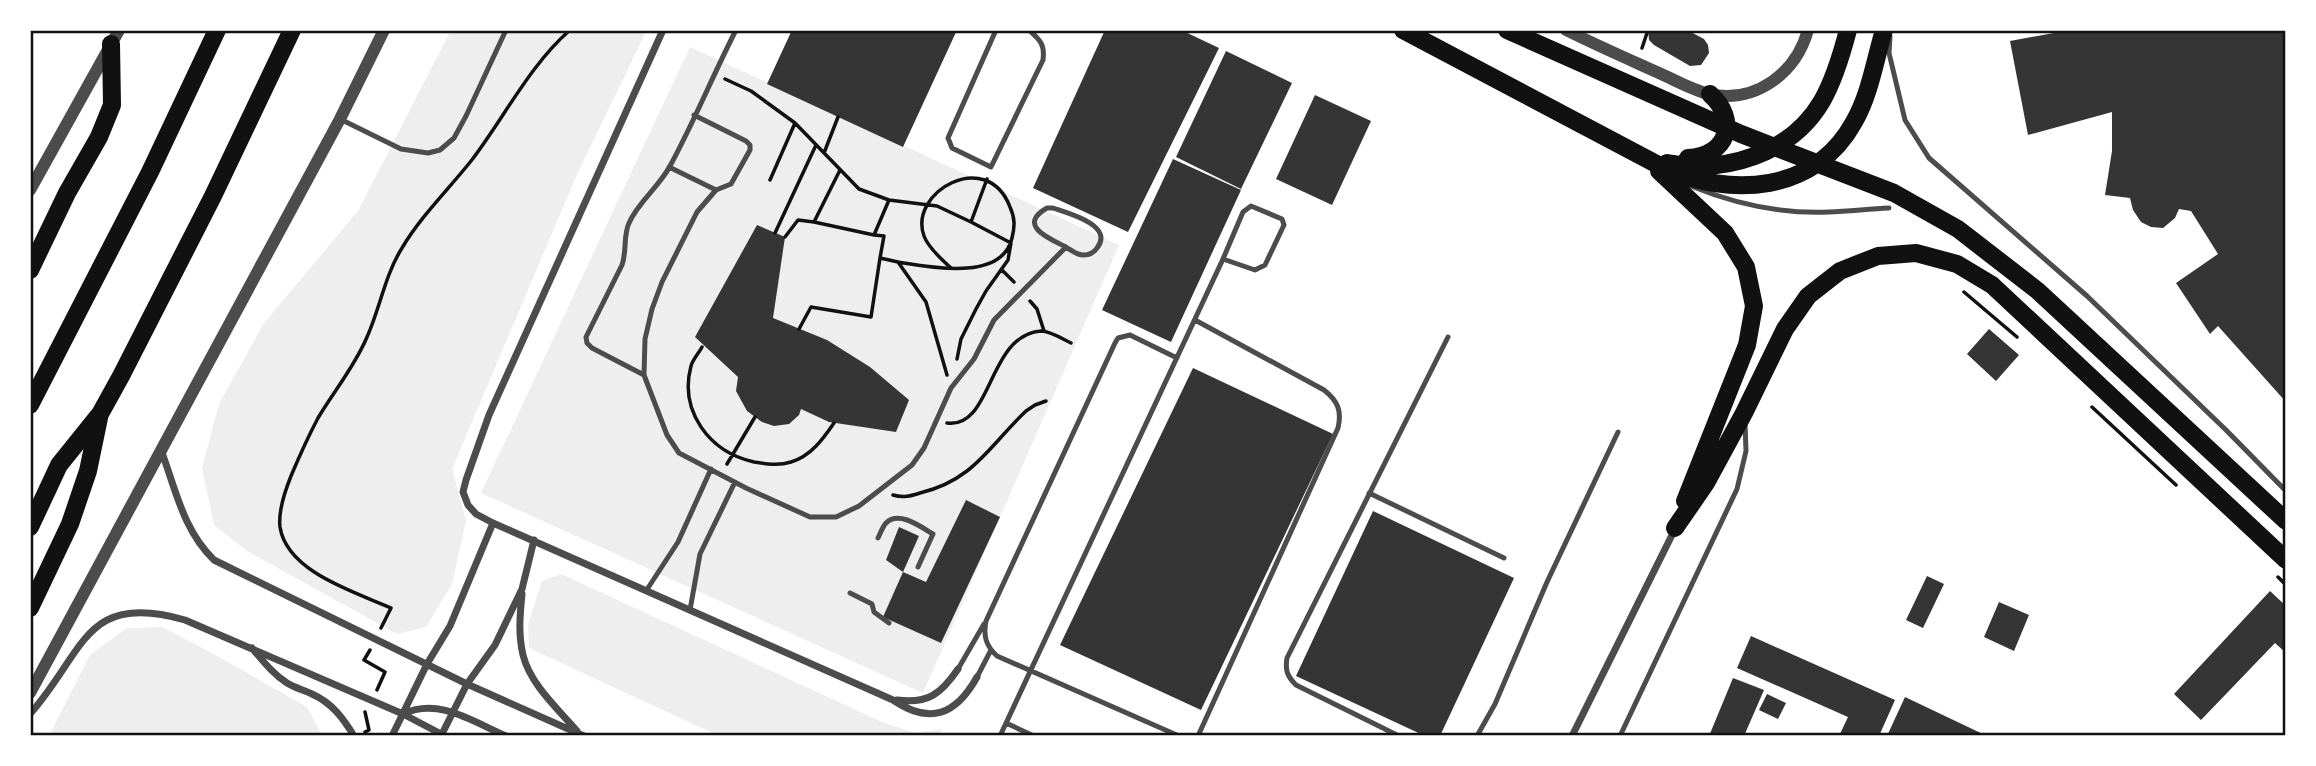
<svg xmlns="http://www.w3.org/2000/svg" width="2316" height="766" font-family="'Playfair Display',serif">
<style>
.green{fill:#eee}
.building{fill:#353535}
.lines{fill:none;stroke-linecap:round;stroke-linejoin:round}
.path{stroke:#111;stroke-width:3.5}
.service{stroke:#4c4c4c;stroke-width:5}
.minor{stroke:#4c4c4c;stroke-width:7}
.tertiary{stroke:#4c4c4c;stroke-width:12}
.primary{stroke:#111;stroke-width:18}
.trunk{stroke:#111;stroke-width:18}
.neatline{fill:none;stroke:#111;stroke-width:2.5}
</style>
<rect width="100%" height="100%" fill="#fff"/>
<path class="green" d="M 451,30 L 647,30 L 578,172 L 452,469 L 466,521 L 452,584 L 426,627 L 397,634 L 247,551 L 214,525 L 202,468 L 219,404 L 264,323 L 358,211 Z
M 690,47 L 1119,245 L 923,693 L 481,493 Z
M 561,574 L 882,722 L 915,733 L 942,729 L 940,736 L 719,736 L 529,648 L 528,624 L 542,581 Z
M 162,627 L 210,652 L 307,707 L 322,736 L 49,736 L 90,655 L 127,628 Z"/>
<path class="building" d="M 792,30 L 957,30 L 903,147 L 767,84 Z
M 1105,30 L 1181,30 L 1219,48 L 1128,232 L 1033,188 Z
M 1648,30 L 1687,30 L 1704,39 L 1708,45 L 1709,53 L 1701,65 L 1690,66 L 1654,45 L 1649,40 Z
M 2070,30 L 2286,30 L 2286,402 L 2218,326 L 2210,334 L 2176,283 L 2218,254 L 2191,211 L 2179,209 L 2175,218 L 2163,228 L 2151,227 L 2141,222 L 2133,210 L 2130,198 L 2105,195 L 2112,151 L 2112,112 L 2028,135 L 2010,41 Z
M 1226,51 L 1292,83 L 1241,189 L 1176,157 Z
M 1315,95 L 1371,121 L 1332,205 L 1276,179 Z
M 1173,159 L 1241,190 L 1171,342 L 1102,310 Z
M 757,225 L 785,237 L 773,318 L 827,340 L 870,367 L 909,400 L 896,432 L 829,422 L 801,409 L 799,415 L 789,424 L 774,426 L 762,422 L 747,411 L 736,391 L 738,377 L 695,337 Z
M 1989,329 L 2019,355 L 1996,381 L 1967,354 Z
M 1193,368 L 1333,434 L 1201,710 L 1060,645 Z
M 966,500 L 1000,517 L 941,643 L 883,617 L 903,572 L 926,582 Z
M 1373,511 L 1514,578 L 1440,736 L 1425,736 L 1296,676 Z
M 899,527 L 919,536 L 903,572 L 886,560 Z
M 1927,576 L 1944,584 L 1923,628 L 1906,620 Z
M 2270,591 L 2286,606 L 2286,653 L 2275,643 L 2201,720 L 2174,694 Z
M 1999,602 L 2029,615 L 2014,651 L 1984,637 Z
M 1751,636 L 1895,700 L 1879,736 L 1839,736 L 1848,717 L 1737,668 Z
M 1733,678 L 1764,690 L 1744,736 L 1709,736 Z
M 1767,694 L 1786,703 L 1778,719 L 1759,710 Z
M 1905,697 L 1987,736 L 1887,736 Z"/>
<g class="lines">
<path class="path" d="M 1642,48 L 1648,30
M 725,79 L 751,91 L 795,123 L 859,189 L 889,200 L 937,206 L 971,222 L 987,179
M 824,153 L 838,117
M 770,180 L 795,123
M 889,200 L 874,235 L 884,236 L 880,258 L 898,262 L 926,302 L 947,375
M 814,222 L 874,235
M 775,233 L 816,145
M 785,237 L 798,220 L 814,222 L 840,170
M 898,262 C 929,267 1002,282 1012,238 C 1015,226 1015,218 1010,207 C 987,147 908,192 924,236 C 928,247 942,260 951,268
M 1002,270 L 1014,282
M 1964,292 L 2017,337
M 1030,301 L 1037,309 L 1044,331
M 799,329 L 811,307 L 871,317 L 880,258
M 702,347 C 699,353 693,359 691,366 C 679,411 709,452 754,462 C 766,464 779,466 791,462 C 811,456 823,439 834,423
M 957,359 L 961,339 L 976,309 L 986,291 L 1008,260 L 1011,243 L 971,222
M 2092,407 L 2176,485
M 947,423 C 993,429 987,335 1041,331 C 1050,331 1063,339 1071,343
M 727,464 L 755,417
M 893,495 C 903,498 911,496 920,493 C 974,480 989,446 1026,411 L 1035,405 L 1046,401
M 2278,577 L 2286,585
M 381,628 L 391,608 C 355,592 287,572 280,527 C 278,511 285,491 291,476 C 299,457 308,437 318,418 C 334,391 355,366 367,337 C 380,308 385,275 402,248 C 421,216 448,190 471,161 C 504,118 529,66 570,30
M 370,650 L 364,660 L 385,672 L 377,690
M 365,732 L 369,730 L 365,712"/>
<path class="service" d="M 996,30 L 948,138 L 952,148 L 991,167 L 1043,60 C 1045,44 1040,40 1029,30
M 1890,36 L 1889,53 L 1905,120 L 1929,158 L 2087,296 L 2226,430 L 2286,491
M 694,115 L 746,141 L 750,145 L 750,150 L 731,184 L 716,190 L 697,212 L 662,282 L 652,309 L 645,339 L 644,375 L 667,435 L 679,453 L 746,488 L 810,517 L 836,517 L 859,506 L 912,465 L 924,448 L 951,388 L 974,359 L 994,320 L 1066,247
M 340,119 L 401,149 L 428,153 L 440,150 L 454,138 L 466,116 L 506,30
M 669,167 L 716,190
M 1691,186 C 1735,204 1782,214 1829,212 C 1850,211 1869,209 1889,208
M 1251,206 L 1282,219 L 1284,225 L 1265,265 L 1255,270 L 1223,259 L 1243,212 Z
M 1047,208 L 1053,208 C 1067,213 1115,225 1097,248 C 1094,253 1089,255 1083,255 C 1076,255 1070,249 1064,246 C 1048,238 1017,225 1047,208 Z
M 1195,320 L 1324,390 C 1338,401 1342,411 1338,428 L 1198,736
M 1177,358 L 1130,335 L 1118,338 L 1115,343 L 986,621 C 983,636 986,646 997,656 L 1179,736
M 644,375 L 592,348 L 587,343 L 586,337 L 622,265 C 627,251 623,236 629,223 C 638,202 659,187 670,166 C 694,122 713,75 736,30
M 1369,493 L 1504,558
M 878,538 C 880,534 883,526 886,523 C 899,510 921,527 933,534 L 918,567
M 646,591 L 678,542 L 711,469
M 850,593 L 872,604 L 874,612 L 889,623
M 690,610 L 700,554 L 735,482
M 958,669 L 984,624
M 977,677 L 991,650
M 1006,723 L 1034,736
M 1000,736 L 1223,259
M 1399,736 L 1296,685 C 1287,676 1285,670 1287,658 L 1448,337
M 1477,736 L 1495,704 L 1547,582 L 1618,432
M 1620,736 L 1737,489 L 1746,451 L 1745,423"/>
<path class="minor" d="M 663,30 L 489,415 L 466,480 L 463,492 L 468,505 L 476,514 L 493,523 L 893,700 C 930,725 956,715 977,677
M 161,450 C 176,490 183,530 214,560 L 467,684 L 584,736
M 522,594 C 520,614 518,634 523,655 C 530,684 558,709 577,731
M 252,648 C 263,661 273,674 287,683 C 295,688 304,690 312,694 C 332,703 343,718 354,736
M 897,700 C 928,704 941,694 958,669
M 30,714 C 85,652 84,591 185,620 L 403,714 L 445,736
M 403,714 C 439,697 473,722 506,736
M 392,736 L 427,664 L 450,626 L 493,523
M 441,736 L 467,684 L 495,645 L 522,589 L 534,540
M 1572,736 L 1675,529"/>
<path class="tertiary" d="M 1566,30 C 1596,45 1628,59 1659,73 C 1675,80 1692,90 1709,94 C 1756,104 1796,73 1808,30
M 30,190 L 119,30
M 30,693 L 340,119 L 384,30"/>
<path class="primary" d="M 1403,30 L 1664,168 C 1731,198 1815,193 1854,122 C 1870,94 1875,60 1884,30
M 1507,30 L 1741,134 L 1894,193 L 1958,229 L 2038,291 L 2286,521
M 1688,158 C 1728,156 1739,120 1710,94
M 1667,163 C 1725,174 1791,154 1822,101 C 1834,80 1842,53 1848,30
M 1659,171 L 1725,233 L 1746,267 L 1754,306 L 1747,345 L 1685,501
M 1675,528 L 1706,483 L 1744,413 L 1785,329 L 1808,296 L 1840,271 L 1878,256 L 1916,253 L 1957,264 L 1992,285 L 2286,560"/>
<path class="trunk" d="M 30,270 L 67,193 L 99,137 L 112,105 L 111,44
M 30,405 L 150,172 L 217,30
M 30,527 L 59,465 L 100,414 L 121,376 L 213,196 L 292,30
M 30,608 L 70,524 L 88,471 L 99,418"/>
</g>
<rect width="2316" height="766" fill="none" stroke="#ffffff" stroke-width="63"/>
<rect x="32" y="32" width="2252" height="702" class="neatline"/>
</svg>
